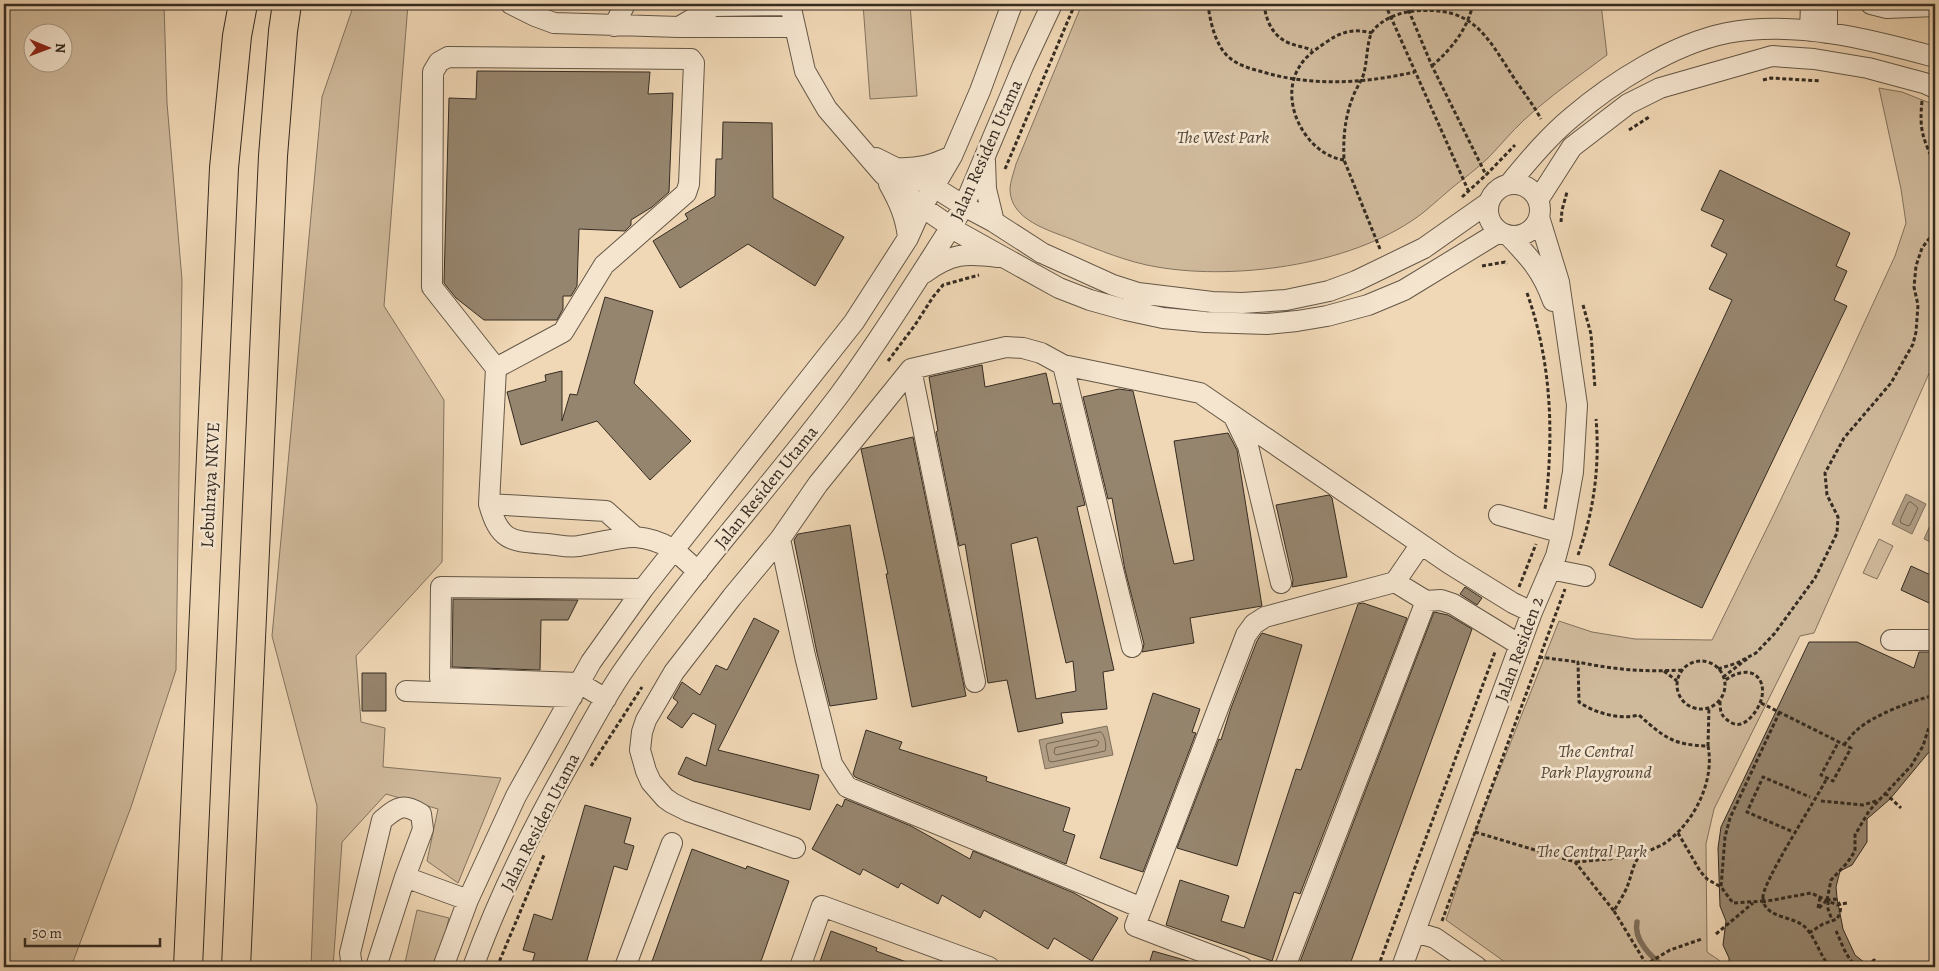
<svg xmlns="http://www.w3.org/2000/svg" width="1939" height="971" font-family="Alegreya,serif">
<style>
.green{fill:#d0ba9c;stroke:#82735f;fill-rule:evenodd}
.water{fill:#b09d83;stroke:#7f705c}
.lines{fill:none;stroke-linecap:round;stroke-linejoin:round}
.shore{stroke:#726452;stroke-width:1}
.stream{stroke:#7f705c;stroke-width:5.5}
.building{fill:#96856e;stroke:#352c22;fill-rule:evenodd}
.minor-casing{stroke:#645747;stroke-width:22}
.highway-casing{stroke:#352c22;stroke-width:30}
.path{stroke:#352c22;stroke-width:3;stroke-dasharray:4 2.5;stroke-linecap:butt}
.minor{stroke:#f5e5cf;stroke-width:20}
.highway{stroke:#f0d7b5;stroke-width:28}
.path-bridge{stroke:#352c22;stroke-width:3;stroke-dasharray:4 2.5;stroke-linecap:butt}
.labels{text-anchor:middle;stroke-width:5;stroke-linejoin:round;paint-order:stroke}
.park-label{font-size:18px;font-style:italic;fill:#54483a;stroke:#f5e5cf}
.street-label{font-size:18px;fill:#352c22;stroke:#f5e5cf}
</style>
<rect width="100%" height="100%" fill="#f0d7b5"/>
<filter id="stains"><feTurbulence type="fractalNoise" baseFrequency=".004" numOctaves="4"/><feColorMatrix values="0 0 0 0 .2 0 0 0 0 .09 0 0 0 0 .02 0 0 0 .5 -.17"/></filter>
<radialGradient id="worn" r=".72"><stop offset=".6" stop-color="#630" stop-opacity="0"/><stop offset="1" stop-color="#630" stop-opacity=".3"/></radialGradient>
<path class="green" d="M 4,4 L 164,4 L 167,103 L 182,280 L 176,670 L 131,807 L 71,967 L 4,967 ZM 32,32 L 62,32 L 62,62 L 32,62 Z
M 354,4 L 408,4 L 384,306 L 444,400 L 442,562 L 356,656 L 361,722 L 385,728 L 383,767 L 501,778 L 458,883 L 427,861 L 438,809 L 386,794 L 342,842 L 333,967 L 311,967 L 317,806 L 272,636 L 322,97 Z
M 863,4 L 910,4 L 917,96 L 870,99 Z
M 1082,4 L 1601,4 L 1607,55 C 1579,76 1550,96 1524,120 C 1511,132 1500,146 1488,158 C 1477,169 1464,178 1453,187 C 1443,195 1434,204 1424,212 C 1358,264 1239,281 1157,267 C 1127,262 1099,250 1071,239 C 1048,230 1011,220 1010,190 C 1010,182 1014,172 1016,164 Z
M 1879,88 L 1902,92 L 1935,105 L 1935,360 L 1814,633 L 1800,636 L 1714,809 L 1706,844 L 1707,952 L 1729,967 L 1512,967 L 1446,920 L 1475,832 L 1559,621 L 1592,632 L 1635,639 L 1712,640 L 1773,516 L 1842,371 L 1895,256 L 1906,223 L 1901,189 Z
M 1879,539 L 1893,546 L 1877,579 L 1863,573 Z
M 417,910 L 449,918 L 437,967 L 404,967 Z"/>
<path class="water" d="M 1906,494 L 1926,504 L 1912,534 L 1892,524 Z
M 1935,514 L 1935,544 L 1924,539 Z
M 1107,726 L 1113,755 L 1045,769 L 1039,740 Z"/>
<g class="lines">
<path class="shore" d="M 1911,502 L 1918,508 L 1910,525 L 1908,526 L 1901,523 L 1900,520 L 1908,503 Z
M 1101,732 C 1105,735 1107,747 1105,751 L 1052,762 L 1049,761 L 1046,746 L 1047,744 Z
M 1096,740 L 1099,742 L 1097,746 L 1056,755 L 1054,753 L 1055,748 Z"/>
<path class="stream" d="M 1637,922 C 1633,940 1652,958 1665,967"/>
</g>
<path class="building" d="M 477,71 L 650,72 L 648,94 L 673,93 L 669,192 L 652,207 L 631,220 L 631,225 L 625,231 L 579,229 L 577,286 L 571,296 L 563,296 L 563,309 L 557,320 L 484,320 L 456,298 L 444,283 L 449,98 L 476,99 Z
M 723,122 L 772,123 L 773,198 L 844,237 L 815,286 L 748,244 L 680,288 L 653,241 L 688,219 L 685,214 L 715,196 L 716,159 L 722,159 Z
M 1720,170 L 1850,233 L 1836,266 L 1847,271 L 1834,300 L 1847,306 L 1702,608 L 1609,565 L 1732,300 L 1709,289 L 1727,254 L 1711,246 L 1724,220 L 1701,210 Z
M 605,297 L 653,311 L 634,383 L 691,441 L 650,480 L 597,421 L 521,445 L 507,392 L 546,381 L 545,375 L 562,371 L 562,421 L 570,394 L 577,395 Z
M 982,365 L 985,387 L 1046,373 L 1053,404 L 1060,403 L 1085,505 L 1077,507 L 1114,670 L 1103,672 L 1107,709 L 1061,713 L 1063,723 L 1018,732 L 1007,680 L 988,683 L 965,544 L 959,546 L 936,432 L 938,431 L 929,377 ZM 1037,537 L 1066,663 L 1073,661 L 1076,691 L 1036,699 L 1011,544 Z
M 1119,389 L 1133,391 L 1174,564 L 1194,560 L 1174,441 L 1228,433 L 1237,450 L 1262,606 L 1190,618 L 1194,643 L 1142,652 L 1144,644 L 1125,570 L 1112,498 L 1108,499 L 1083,397 Z
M 913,437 L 966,696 L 912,707 L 886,574 L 888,574 L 861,449 Z
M 1329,495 L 1332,498 L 1347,577 L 1292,587 L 1293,580 L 1276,505 Z
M 850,525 L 877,699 L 830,706 L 817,653 L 794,540 L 798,534 Z
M 1911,566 L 1935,577 L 1935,589 L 1929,603 L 1901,590 Z
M 1465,587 L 1482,598 L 1477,605 L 1460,594 Z
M 453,599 L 578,600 L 568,620 L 541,620 L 540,670 L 452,667 Z
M 1363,603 L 1407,618 L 1300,894 L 1294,892 L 1272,961 L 1166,925 L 1180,880 L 1229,896 L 1221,921 L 1244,928 L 1296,769 L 1301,770 L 1358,604 Z
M 1434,612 L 1448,615 L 1472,629 L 1349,967 L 1298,967 Z
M 754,618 L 779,631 L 718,750 L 819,775 L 810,810 L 694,781 L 678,774 L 686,757 L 706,766 L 716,725 L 693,713 L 682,728 L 667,718 L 678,702 L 673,698 L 682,682 L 700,695 L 716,665 L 727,670 Z
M 1262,633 L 1302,645 L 1237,866 L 1177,848 L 1219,739 L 1221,740 L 1231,708 L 1257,641 Z
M 1809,642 L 1857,642 L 1914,668 L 1919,652 L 1935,652 L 1935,735 L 1929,752 L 1924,758 L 1890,799 L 1867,819 L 1867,842 L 1852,865 L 1840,871 L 1836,887 L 1837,898 L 1843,929 L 1855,955 L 1870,967 L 1729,967 L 1729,958 L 1723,945 L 1726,921 L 1720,906 L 1718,848 L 1721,827 Z
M 362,673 L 386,673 L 386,711 L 362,711 Z
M 1153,693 L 1200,709 L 1192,732 L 1196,733 L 1143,872 L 1100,858 Z
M 866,730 L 902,742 L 899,749 L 987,777 L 986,781 L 1070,808 L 1063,831 L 1075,835 L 1066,864 L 855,777 L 853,774 Z
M 845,799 L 911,826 L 970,859 L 973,851 L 1074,893 L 1118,918 L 1092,961 L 1054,938 L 1048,949 L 984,910 L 980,918 L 942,895 L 938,904 L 901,883 L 898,888 L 863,869 L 860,875 L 812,849 L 837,804 L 842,807 Z
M 585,805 L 631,818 L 624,843 L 634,846 L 627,870 L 614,866 L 585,967 L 531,967 L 535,953 L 523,950 L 534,914 L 552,920 Z
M 692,849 L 746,869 L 747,866 L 789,881 L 759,967 L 650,967 Z
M 831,931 L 877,948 L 876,951 L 915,965 L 915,967 L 818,967 Z
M 1153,951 L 1195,963 L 1195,967 L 1148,967 Z"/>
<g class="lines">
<g class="minor-casing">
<path id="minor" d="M 511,4 L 535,16 L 554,23 L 679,27 L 794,27
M 790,4 L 805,71 L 827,109 L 883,174 L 922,207 L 960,233 L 1059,288 L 1090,300 L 1126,310 L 1163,318 L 1205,322 L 1267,324 L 1297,321 L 1327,316 L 1368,305 L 1404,290 L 1499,232
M 1827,4 L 1827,33
M 1871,4 L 1887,8 L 1935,6
M 614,26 L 625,4
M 679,27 L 714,6 L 790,5
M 1810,31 L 1811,4
M 448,57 L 691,59 L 694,63 L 689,184 L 686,193 L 604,265 L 563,332 L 496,368 L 432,287 L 433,72 L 439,62 Z
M 876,158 L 934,187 L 964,206 L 994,222 L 1042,253 L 1113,285 L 1138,293 L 1212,302 L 1242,303 L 1286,300 L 1329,291 L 1356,281 L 1424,248 L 1488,203
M 985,161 L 986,189 L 994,222
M 897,168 C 920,169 932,165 952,156
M 1510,183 C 1529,160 1549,136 1572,117 C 1613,82 1673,44 1727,33 C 1795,20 1869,39 1935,57
M1488 210a26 26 0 1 1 52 0a26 26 0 1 1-52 0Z
M 889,184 C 899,202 906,217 908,238
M 1538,200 L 1572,147 L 1628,104 L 1660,88 L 1772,56 L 1814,59 L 1868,68 L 1924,83 L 1935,88
M 1509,236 C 1531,259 1542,271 1553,301
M 924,273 C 952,253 965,253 998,257
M 1063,365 L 1132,647
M 496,368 L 489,504 C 500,543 512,541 548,544 C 558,545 569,548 579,546 C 594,544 622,536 636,537 C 665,540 678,552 698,572
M 911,369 L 975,682
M 1234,417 L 1248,446 L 1281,583
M 489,504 L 606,511 L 635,537
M 1499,515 L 1562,533
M 780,539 L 805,656 L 832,764 L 847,787 L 1142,908
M 1421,544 L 1395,582 L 1426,601 L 1441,600 L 1453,604 L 1520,645
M 1550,569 L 1585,576
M 1891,640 L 1935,640
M 406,691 L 572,697
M 606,699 L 579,683 L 440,678 L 441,587 L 643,589
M 795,848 L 688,811 L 672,803 L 665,798 L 651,782 L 646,771 L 640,750 L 642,732 L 646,720 L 674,672 L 732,597 L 780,539 L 818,484 L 911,369 L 1006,347 L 1023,348 L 1041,353 L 1063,365 L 1200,393 L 1450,564 L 1513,603 L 1532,612
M 405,877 L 468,900
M 1415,932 L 1435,938 L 1477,967
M 352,967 L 350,953 L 382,820 C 397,808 402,802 421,814 L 423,829 L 405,877 L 376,967
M 443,967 L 468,900 L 516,796 L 591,662 L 643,589 L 854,322 L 908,238 L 922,207 L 952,156 L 980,91 L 1012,4
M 473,967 C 500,893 535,823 574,755 C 589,727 604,700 621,674 C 688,576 769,489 840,394 C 880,340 915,283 951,227 L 964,206 L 1023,66 L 1052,4
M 625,967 L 672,843
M 800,967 L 822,906 L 989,967
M 1242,967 L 1135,926 L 1246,635 L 1254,624 L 1265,617 L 1395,582
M 1285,967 L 1426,601
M 1402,967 L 1532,612 L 1556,556 L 1562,533 L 1573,472 L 1577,405 L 1559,282 L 1539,217"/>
</g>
<g class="highway-casing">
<path id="highway" d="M 188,967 L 224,168 L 237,36 L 243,4
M 236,967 L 273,156 L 283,31 L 287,4"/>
</g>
<path class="path" d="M 1208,4 C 1210,22 1216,48 1231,59 C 1240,66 1252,69 1263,72 C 1313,87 1365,83 1415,72
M 1264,4 C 1266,20 1272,36 1289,43 C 1296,46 1304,47 1312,50
M 1385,4 L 1468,190
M 1406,4 L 1432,66 L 1486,175
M 1432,66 C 1452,48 1467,30 1473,4
M 1763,80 L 1771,78 L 1821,81
M 1922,101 C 1919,131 1923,138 1935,165
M 1629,130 L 1649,117
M 1344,160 C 1308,155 1281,107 1296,73 C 1303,58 1312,52 1325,43 C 1340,32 1353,28 1372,33
M 1005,169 L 1075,4
M 1462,197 L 1486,175 L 1515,145
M 1561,222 L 1562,210 L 1567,192
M 1380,249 L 1344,160 C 1343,136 1345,116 1354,94 C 1357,87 1362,80 1364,73 C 1367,62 1367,41 1372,32 C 1381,19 1400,12 1415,11 C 1473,6 1486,35 1514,78 C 1523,92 1533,104 1541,119
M 1482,266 L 1505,262 L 1507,264
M 1527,293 C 1552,363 1554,436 1545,509
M 1583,305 L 1591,334 L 1595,388
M 888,361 L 915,325 L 933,297 L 943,285 L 979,275
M 1578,555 C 1594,512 1600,465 1596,419
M 1519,587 L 1536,544
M 1539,657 L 1578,662
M1677 685a24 24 0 1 1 48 0a24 24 0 1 1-48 0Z
M 1718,669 L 1737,663 L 1756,653 L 1775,633 L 1815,578 L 1837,533 L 1838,517 L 1827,495 L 1825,473 L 1844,438 L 1891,383 L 1913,344 L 1916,332 L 1918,305 L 1914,287 L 1916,266 L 1922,248 L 1935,231
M 1664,671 L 1677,681
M 1723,677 L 1747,659
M 1720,701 C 1720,712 1721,717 1732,723 C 1738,726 1744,724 1749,719 C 1776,693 1760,655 1724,681
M 1761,703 L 1851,748 L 1833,781 L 1821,775 L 1839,741
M 1844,745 C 1848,740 1852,734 1857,730 C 1875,714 1912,701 1935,695
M 1708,746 L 1709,707
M 591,766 L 642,687
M 1885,793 L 1901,808
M 1821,801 L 1863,805 L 1879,800
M 1791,831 L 1747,812 L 1763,777 L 1810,797
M 1475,832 L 1575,862 L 1614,911 C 1618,903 1624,895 1627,887 C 1631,878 1632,867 1638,858 C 1643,852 1658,848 1665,843 C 1694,823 1715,781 1708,746 C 1673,745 1665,738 1639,715 C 1619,720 1595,713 1579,702 L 1578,662 C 1616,670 1643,672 1682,670
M 1678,833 L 1700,871 L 1707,879 L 1721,887
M 1576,862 L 1639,856
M 1763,898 C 1761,884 1817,798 1827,778
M 1827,900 L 1831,880 L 1847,863 L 1855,851 L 1855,835 L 1869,811 L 1911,766 L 1923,746 L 1929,727 L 1935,725
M 1764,901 L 1733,903 L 1721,887 L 1725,837 L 1730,818 L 1780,711
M 1828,901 L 1828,909 L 1832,920
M 1762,902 L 1811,893 L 1837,905 L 1847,903
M 1764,904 C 1772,919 1793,916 1805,927 C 1816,938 1820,956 1830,967
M 1818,908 L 1820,897
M 1819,908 L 1824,903
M 1614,911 L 1648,967
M 1442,921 L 1565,589
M 1836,931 C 1842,943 1846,959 1858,967
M 1809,933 L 1823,924 L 1837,919 C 1841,912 1843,905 1835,899 L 1827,900
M 1716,934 L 1753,903
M 1650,962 L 1670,950 L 1702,939
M 497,967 L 544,855
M 1378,967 L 1495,652
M 1868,967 L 1874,960 L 1878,963 L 1875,967"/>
<use href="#minor" class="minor"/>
<use href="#highway" class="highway"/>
<path class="path-bridge" d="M 1763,898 L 1764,904
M 1824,903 L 1827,900"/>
</g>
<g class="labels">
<g class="park-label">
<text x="1223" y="143">The West Park</text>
<text x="1596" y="757">The Central<tspan x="1596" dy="21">Park Playground</tspan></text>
<text x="1592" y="857">The Central Park</text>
</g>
<g class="street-label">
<text transform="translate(986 150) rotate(-66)" y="6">Jalan Residen Utama</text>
<text transform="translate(210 485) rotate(-87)" y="6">Lebuhraya NKVE</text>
<text transform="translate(766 487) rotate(-51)" y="6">Jalan Residen Utama</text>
<text transform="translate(1519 649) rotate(-70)" y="6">Jalan Residen 2</text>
<text transform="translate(540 822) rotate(-63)" y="6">Jalan Residen Utama</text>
</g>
</g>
<rect width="1939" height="971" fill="none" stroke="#f0d7b5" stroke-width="20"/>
<rect x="5" y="5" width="1929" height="961" fill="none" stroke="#352c22" stroke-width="2.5"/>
<rect x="10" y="10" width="1919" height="951" fill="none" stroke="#352c22"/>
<g transform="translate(48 48) rotate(91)"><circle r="24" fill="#f5e5cf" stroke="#a89b8a"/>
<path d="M0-4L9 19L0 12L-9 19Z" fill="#8f2418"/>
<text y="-8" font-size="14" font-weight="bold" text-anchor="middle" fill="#352c22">N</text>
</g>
<path d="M25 938v8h135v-8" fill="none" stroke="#352c22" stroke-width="2.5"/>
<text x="32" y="938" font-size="15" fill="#352c22" stroke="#f5e5cf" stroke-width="4" paint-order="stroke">50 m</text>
<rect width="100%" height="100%" filter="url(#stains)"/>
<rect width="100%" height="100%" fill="url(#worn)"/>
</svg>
